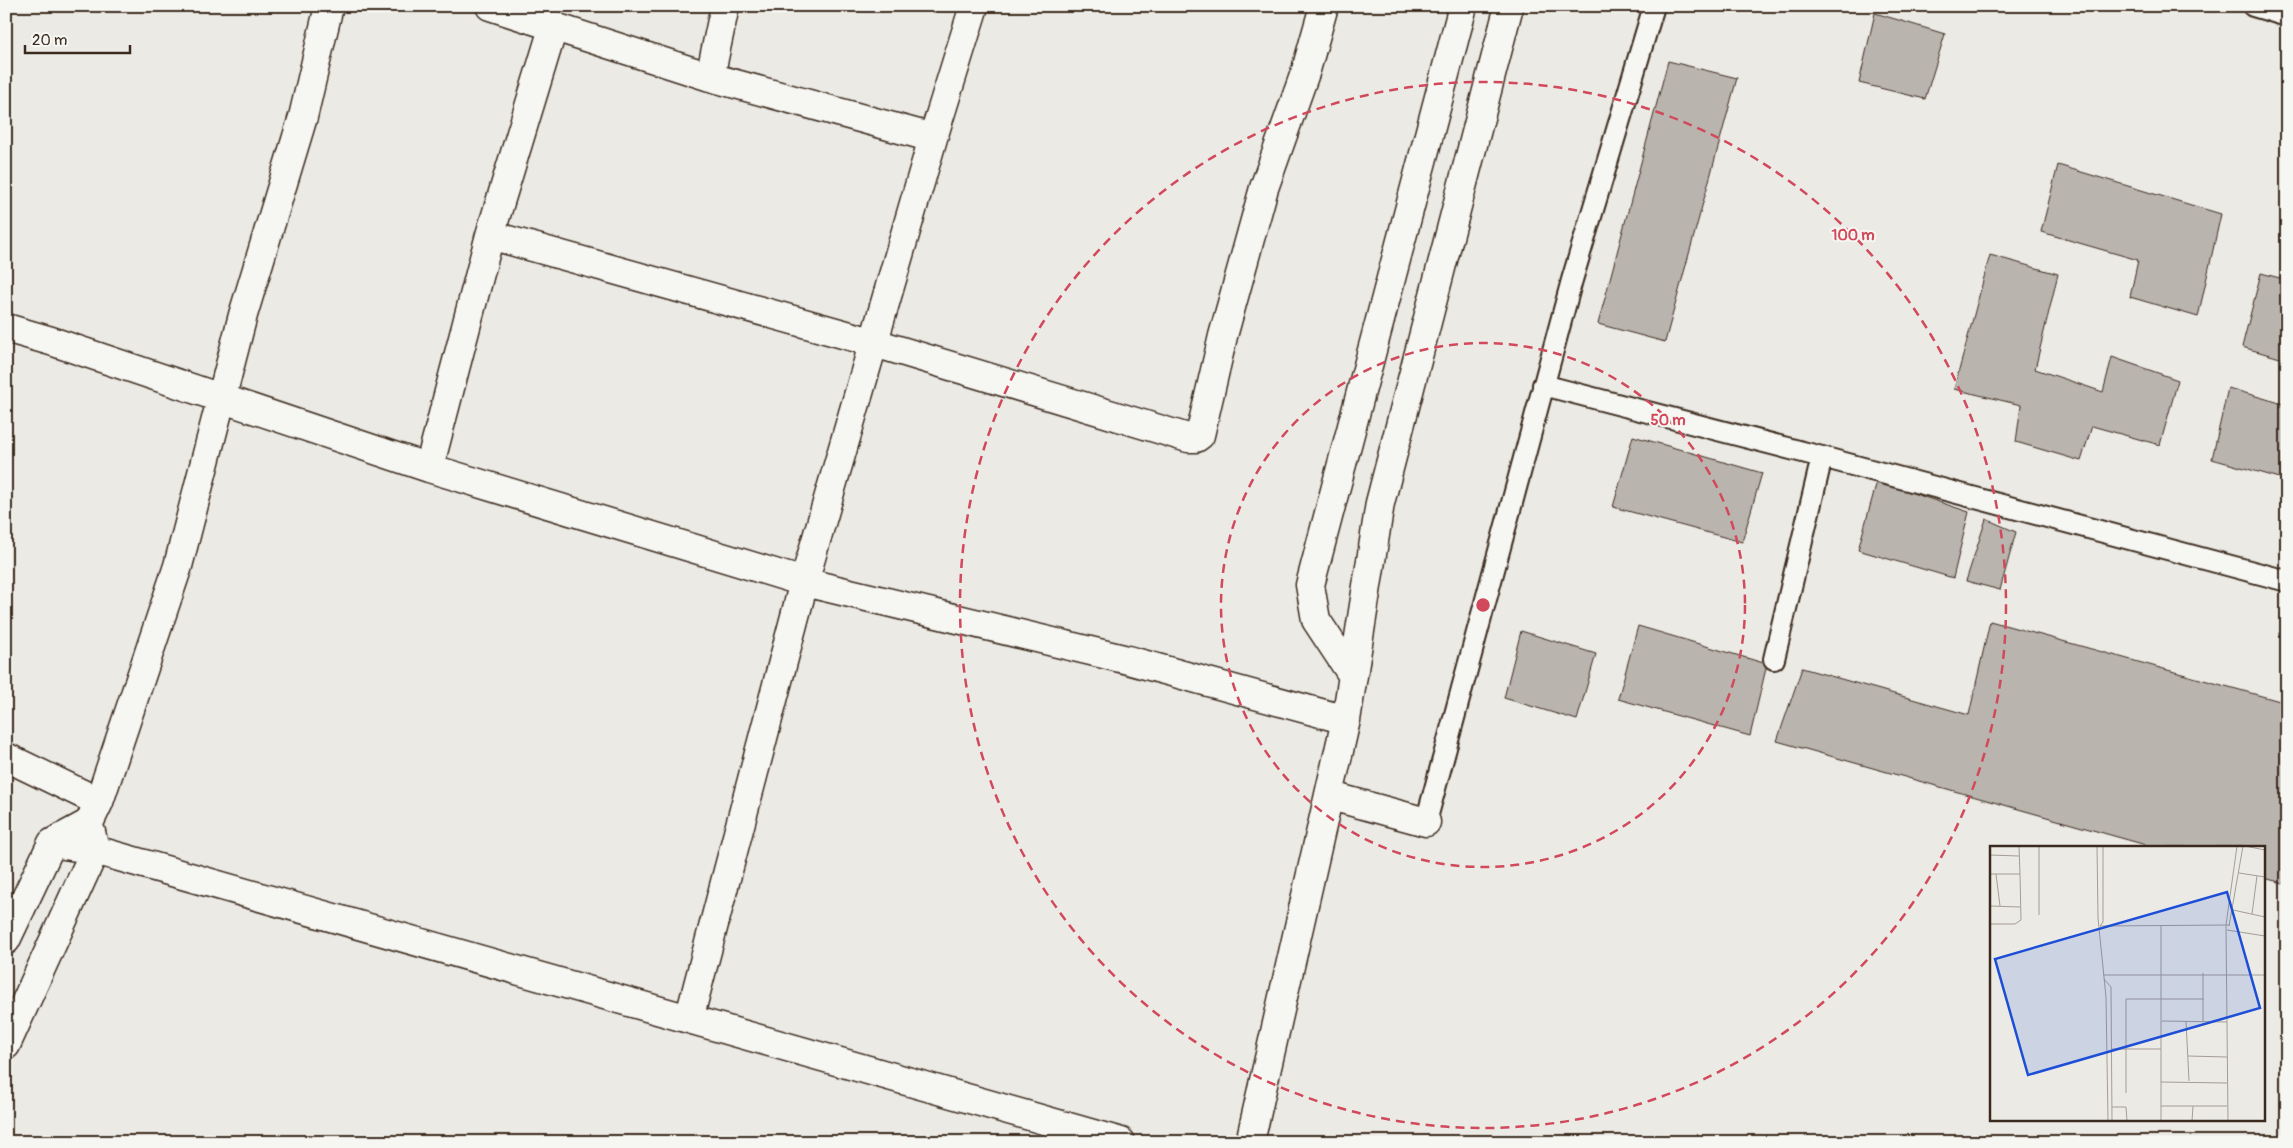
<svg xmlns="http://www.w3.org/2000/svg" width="2293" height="1148" font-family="Pangolin,sans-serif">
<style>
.building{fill:#bab4ae;stroke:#3b2a1e}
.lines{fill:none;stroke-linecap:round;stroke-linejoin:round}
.lane-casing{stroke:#3b2a1e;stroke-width:24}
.street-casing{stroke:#3b2a1e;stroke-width:31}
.lane{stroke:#f6f6f2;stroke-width:20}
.street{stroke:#f6f6f2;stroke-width:28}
.ring{fill:none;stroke:#d1495b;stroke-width:2.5;stroke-dasharray:9 6}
.inset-road{fill:none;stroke:#a59d95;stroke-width:1}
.view{fill:#1d4ed8;fill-opacity:0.15;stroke:#1d4ed8;stroke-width:2.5}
.inset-edge{fill:none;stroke:#3b2a1e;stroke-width:2.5}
.centre{fill:#d1495b;stroke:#f6f6f2;stroke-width:2.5}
.ring-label{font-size:15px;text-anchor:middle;font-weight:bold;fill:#d1495b;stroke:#f6f6f2;stroke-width:4;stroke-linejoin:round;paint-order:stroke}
</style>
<rect width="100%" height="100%" fill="#ebeae5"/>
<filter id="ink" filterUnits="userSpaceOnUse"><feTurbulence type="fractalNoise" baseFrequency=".02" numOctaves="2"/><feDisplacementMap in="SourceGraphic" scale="10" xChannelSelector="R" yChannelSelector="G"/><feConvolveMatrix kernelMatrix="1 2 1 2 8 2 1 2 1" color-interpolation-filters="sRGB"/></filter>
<g filter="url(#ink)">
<path class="building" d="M 1875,13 L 1945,34 L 1925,99 L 1859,83 Z
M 1668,61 L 1737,78 L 1665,342 L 1598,324 Z
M 2058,165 L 2221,214 L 2198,317 L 2130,297 L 2138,260 L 2041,232 Z
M 1990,255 L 2058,274 L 2035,369 L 2103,392 L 2112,357 L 2178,380 L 2160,445 L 2092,426 L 2081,461 L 2016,442 L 2021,405 L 1954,389 Z
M 2261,273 L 2287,280 L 2287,360 L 2242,347 Z
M 2228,388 L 2287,405 L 2287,480 L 2212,459 Z
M 1633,436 L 1762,473 L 1742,542 L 1613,507 Z
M 1877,481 L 1969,512 L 1953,578 L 1858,550 Z
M 1986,519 L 2016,532 L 2000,590 L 1966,581 Z
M 1990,621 L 2287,703 L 2287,884 L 2264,878 L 2264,847 L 2153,847 L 1777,741 L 1802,668 L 1969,715 Z
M 1638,626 L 1767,664 L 1750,736 L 1618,699 Z
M 1521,631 L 1596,654 L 1577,720 L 1504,698 Z"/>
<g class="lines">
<g class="lane-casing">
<path id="lane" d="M 2253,6 L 2287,16
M 1543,385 L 1822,457 L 2287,581
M 1774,659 L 1822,457
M 1426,822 L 1572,280 L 1654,6"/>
</g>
<g class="street-casing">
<path id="street" d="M 490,6 L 710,77 L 933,138
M 710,77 L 725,6
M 490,235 L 875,343 L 1188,438 L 1196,438 L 1200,435 L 1223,336 L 1264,188 L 1306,70 L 1324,6
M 6,328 L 51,341 L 429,468 L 804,582 L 1128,660 L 1346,720
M 429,468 L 490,235 L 554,25
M 1353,676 L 1316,620 L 1310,585 L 1463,6
M 6,757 L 99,802
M 1331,796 L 1426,822
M 52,843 L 95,850 L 1121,1142
M 6,940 L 52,843 L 89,823 L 99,802 L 178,566 L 243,315 L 303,117 L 329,6
M 689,1019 L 804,582 L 933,138 L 974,6
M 6,1045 L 95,850 L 91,832
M 1250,1142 L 1346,720 L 1380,503 L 1509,6"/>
</g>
<use href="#lane" class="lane"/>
<use href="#street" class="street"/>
</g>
</g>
<g class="ring">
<circle cx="1483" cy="605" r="262"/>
<circle cx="1483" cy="605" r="523"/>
</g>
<g transform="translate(1990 846)">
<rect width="275" height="275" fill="#ebeae5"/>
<path class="inset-road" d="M 29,0 L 30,28M 107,0 L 108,72 L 116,151 L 118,275M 255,0 L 275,4M 0,9 L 29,10M 249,27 L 275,31M 0,28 L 30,28 L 31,74 L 25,78 L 0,78M 6,28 L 10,60M 0,60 L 30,61M 243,64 L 275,71M 262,68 L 267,30M 49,69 L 49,0M 171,79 L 171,275M 110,80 L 240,79M 110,80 L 113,76 L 113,0M 239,80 L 253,0M 237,84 L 275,90M 213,127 L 213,176M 113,129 L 275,129M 114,133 L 121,141 L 122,275M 172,175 L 237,176M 196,175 L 199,235M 122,203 L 171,203M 198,210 L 237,211M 171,236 L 237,237M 136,247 L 136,153 L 214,153M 171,260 L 237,260M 122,261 L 136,261 L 137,275M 202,275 L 203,260M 238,275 L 236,79 L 247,0"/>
<path class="view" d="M 237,46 L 270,162 L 38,229 L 5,113 Z"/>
<rect width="275" height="275" class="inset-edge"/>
</g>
<circle cx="1483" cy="605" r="8" class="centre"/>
<g class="ring-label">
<text x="1853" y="240">100 m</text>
<text x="1668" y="425">50 m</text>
</g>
<rect width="2293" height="1148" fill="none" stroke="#f6f6f2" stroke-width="25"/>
<rect x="12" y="12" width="2268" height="1123" fill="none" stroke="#3b2a1e" stroke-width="2" filter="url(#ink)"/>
<path d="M25 45v8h105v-8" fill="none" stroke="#3b2a1e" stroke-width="2.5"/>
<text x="32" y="45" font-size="15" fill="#3b2a1e" stroke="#f6f6f2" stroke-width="4" paint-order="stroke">20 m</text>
</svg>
